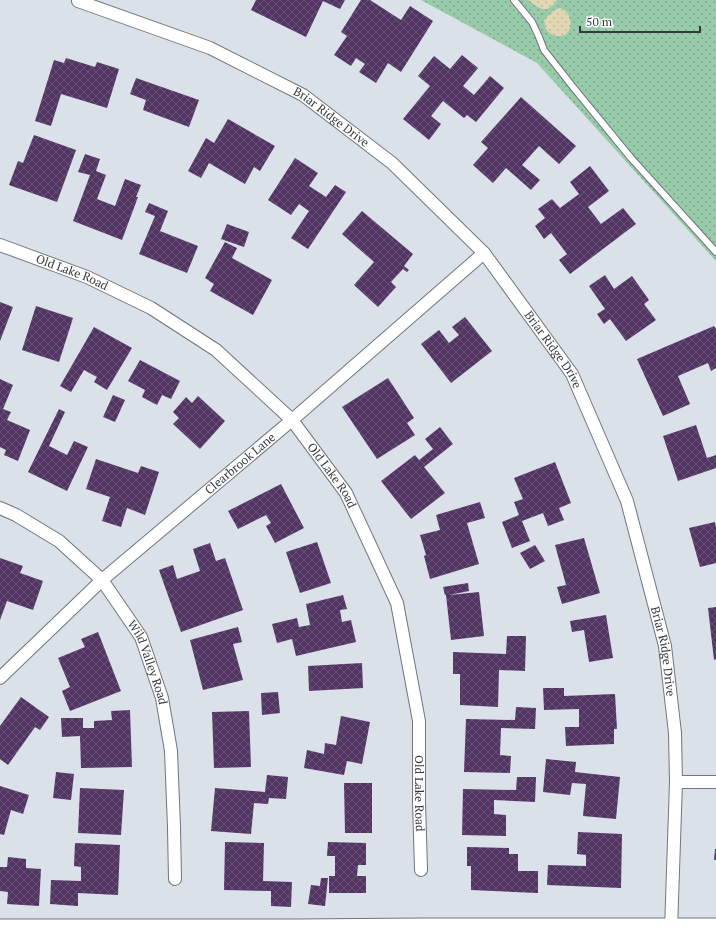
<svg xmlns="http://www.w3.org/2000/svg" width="716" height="930" font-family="'PT Serif',serif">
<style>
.grass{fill:url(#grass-dots)}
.sand{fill:url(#sand-dots)}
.building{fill:url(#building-cross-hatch)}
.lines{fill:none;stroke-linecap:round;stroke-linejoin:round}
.lane-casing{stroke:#6f767d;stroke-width:8}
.street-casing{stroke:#6f767d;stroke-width:14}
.secondary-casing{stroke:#6f767d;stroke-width:19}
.lane{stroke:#fff;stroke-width:6}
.street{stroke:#fff;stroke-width:12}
.secondary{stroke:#fff;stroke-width:17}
.labels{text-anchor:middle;stroke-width:4;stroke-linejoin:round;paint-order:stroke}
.street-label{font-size:12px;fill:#373a3d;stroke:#fff}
</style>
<defs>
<pattern id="grass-dots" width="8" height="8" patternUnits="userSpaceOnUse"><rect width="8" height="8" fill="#97cba9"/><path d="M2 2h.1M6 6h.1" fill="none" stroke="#7ca68b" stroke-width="1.8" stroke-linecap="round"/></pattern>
<pattern id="sand-dots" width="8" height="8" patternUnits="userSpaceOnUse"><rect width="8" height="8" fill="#e1d7b2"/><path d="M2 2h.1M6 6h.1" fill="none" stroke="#c2b99a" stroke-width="1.8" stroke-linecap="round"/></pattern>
<pattern id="building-cross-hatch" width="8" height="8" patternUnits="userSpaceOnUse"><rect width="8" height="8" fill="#533563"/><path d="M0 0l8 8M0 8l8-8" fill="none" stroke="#695277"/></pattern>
</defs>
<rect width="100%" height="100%" fill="#dae1e9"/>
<path class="grass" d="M 421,0 L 716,0 L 716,261 L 537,63 Z"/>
<path class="sand" d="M 528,0 L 557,0 C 547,15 540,9 528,0 Z
M 560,8 C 570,10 575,27 566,34 C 561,38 550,36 546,29 C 545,27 545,23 544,20 L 554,10 Z"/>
<path class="building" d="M 256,0 L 345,0 L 340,9 L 323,1 L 306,37 L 251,10 Z
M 361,0 L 370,0 L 401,20 L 410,6 L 433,21 L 401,72 L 388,63 L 376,83 L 359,72 L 365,64 L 356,58 L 351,66 L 334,55 L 347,36 L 341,32 Z
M 462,55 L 478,68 L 463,86 L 474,95 L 490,76 L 504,88 L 476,122 L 467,115 L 464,118 L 443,101 L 431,116 L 441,124 L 429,140 L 403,119 L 430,86 L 418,76 L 434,56 L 450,69 Z
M 66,58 L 95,67 L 97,62 L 119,69 L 107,108 L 61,94 L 51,126 L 35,121 L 54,60 L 64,63 Z
M 136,78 L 199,100 L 189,127 L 143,110 L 146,100 L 130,94 Z
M 521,97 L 576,146 L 559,164 L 539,146 L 522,165 L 540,180 L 531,190 L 506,168 L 493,183 L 473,165 L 488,148 L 481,142 Z
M 228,119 L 275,146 L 260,171 L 254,167 L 245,184 L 209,163 L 201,178 L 188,171 L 206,138 L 214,143 Z
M 34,135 L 76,150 L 57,202 L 9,185 L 18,161 L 23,163 Z
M 85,154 L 100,159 L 96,171 L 106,175 L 97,199 L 115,206 L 125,179 L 141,185 L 136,197 L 138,197 L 122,240 L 73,221 L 90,175 L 78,172 Z
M 295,158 L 318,173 L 309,186 L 326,197 L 335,185 L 346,192 L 308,249 L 291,238 L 309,211 L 299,204 L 291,215 L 268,200 Z
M 590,166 L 609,191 L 588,207 L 601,224 L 623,208 L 636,224 L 570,274 L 559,260 L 567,254 L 551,233 L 544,239 L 535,226 L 545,218 L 538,209 L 552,199 L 560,208 L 579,194 L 570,182 Z
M 149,203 L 168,211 L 160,231 L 198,246 L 187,273 L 139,254 L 155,216 L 145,212 Z
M 362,211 L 413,254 L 404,266 L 409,270 L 407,272 L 403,269 L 391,282 L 396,287 L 378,307 L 354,285 L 374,262 L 342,234 Z
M 227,224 L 249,232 L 244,247 L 221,239 Z
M 225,242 L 237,248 L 232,258 L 272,280 L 253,315 L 210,291 L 214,284 L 205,278 Z
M 605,275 L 614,289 L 632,276 L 649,300 L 644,304 L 656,320 L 626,341 L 610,319 L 604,324 L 597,314 L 605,309 L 589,286 Z
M 0,302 L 13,307 L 0,341 Z
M 36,306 L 73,318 L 59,362 L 22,350 Z
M 465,317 L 492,351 L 451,383 L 421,344 L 439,330 L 449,343 L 459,335 L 452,327 Z
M 714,326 L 716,329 L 716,368 L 711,371 L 708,363 L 678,376 L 690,404 L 663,416 L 637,359 Z
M 94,327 L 132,348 L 107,390 L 94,382 L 97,377 L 84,370 L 71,392 L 60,386 Z
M 140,360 L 180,381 L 171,399 L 162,395 L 157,405 L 142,397 L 145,390 L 128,381 Z
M 388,378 L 414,418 L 407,423 L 415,435 L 377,459 L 342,407 Z
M 0,379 L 13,385 L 3,409 L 11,412 L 7,420 L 30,430 L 18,461 L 4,455 L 6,450 L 0,447 Z
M 113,395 L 125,400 L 115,422 L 103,417 Z
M 198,396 L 225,421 L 200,449 L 173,424 L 179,418 L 173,412 L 186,397 L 192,403 Z
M 59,409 L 65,412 L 49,446 L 67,455 L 74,441 L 88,447 L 67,491 L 28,472 Z
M 696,425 L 707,458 L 716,455 L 716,468 L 678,481 L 663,436 Z
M 440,427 L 453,444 L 424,467 L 445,493 L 411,519 L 381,481 L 415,455 L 419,460 L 433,449 L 425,439 Z
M 96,459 L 138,473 L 141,466 L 159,472 L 145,515 L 127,508 L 121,527 L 102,521 L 110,497 L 86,489 Z
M 555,462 L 571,503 L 559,508 L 564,520 L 548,526 L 543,513 L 522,521 L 530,541 L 512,548 L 502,522 L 519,515 L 514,502 L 523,499 L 514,478 Z
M 281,484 L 304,528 L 275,543 L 266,526 L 271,523 L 266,515 L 238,529 L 228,511 Z
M 480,502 L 485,518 L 467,523 L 479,564 L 430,579 L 424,556 L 426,555 L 420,535 L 440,530 L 436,515 Z
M 715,522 L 716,527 L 716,563 L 700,567 L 689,528 Z
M 584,538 L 600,593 L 562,604 L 557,587 L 566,585 L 555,545 Z
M 317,542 L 331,583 L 300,593 L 286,552 Z
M 210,543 L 216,561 L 225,558 L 243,610 L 181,632 L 159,570 L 173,565 L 177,579 L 200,571 L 193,549 Z
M 535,545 L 545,561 L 530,569 L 520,553 Z
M 0,558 L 23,566 L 20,573 L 43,581 L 33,610 L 7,601 L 0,620 Z
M 468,583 L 469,591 L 449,595 L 479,592 L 484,636 L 451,640 L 446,595 L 445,595 L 443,587 Z
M 343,595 L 347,609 L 340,610 L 342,622 L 351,620 L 356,642 L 296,656 L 292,639 L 277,643 L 272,624 L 297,618 L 299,627 L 310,625 L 306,604 Z
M 716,607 L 716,659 L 714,660 L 708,608 Z
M 606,615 L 613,658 L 589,662 L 584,630 L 572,632 L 570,621 Z
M 238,627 L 242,642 L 233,644 L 243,680 L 203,690 L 190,640 Z
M 98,632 L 121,691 L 70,711 L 62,691 L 70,687 L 58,658 L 85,647 L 81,639 Z
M 507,636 L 526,636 L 525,671 L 499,670 L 498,707 L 460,705 L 460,674 L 453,674 L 453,652 L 506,654 Z
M 362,663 L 363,688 L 309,691 L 308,666 Z
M 543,688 L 564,688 L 564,696 L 615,694 L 617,729 L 614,729 L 614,744 L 566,746 L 565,727 L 579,727 L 579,709 L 544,710 Z
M 278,692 L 280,713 L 262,715 L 261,693 Z
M 21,697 L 49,717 L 40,730 L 35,727 L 8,765 L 0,759 L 0,726 Z
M 516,707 L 536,708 L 535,729 L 501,728 L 500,755 L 511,756 L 510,773 L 464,772 L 466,719 L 515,720 Z
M 130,710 L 132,767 L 81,768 L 80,736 L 62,737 L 61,718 L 83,718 L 83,728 L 94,728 L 94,721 L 112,720 L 111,711 Z
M 249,711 L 251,767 L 214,768 L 212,712 Z
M 341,716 L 370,722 L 362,764 L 347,761 L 344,775 L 304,768 L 307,750 L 324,754 L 325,743 L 336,745 Z
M 546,759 L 576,762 L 575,772 L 620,777 L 616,819 L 583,816 L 586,784 L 572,783 L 570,795 L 543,792 Z
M 56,772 L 74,774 L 71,800 L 53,798 Z
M 267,775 L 288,777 L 286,799 L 269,798 L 268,804 L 254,803 L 251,834 L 211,831 L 215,788 L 265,792 Z
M 517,777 L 536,777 L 535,802 L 494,800 L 494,814 L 506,815 L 506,836 L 462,835 L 463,789 L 516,790 Z
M 344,783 L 372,783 L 372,833 L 345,833 Z
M 0,786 L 29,795 L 23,814 L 11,810 L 4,835 L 0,834 Z
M 80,788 L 124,790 L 121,835 L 78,833 Z
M 578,832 L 622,834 L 621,888 L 547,885 L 548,865 L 586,866 L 586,855 L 577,854 Z
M 225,842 L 264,843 L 263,881 L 292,882 L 291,907 L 271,906 L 271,891 L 224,890 Z
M 328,842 L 366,843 L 366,865 L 358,865 L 357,876 L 366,876 L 366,893 L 329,893 L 329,876 L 335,876 L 335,856 L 327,856 Z
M 75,843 L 120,845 L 118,895 L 78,893 L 78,906 L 50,904 L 51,880 L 81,881 L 81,867 L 74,866 Z
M 467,847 L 509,848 L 509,854 L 518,854 L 518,871 L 538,871 L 538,893 L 471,890 L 471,866 L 467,866 Z
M 715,849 L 716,849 L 716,860 L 714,860 Z
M 8,857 L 26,859 L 26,868 L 41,869 L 39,906 L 7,904 L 8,892 L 0,891 L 0,867 L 7,867 Z
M 321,878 L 328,878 L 325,906 L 308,904 L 311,885 L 320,886 Z"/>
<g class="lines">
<g class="lane-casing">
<path id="lane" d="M 514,0 L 532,22 L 539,37 L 544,50 L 573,87 L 631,158 L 716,252"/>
</g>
<g class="street-casing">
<g id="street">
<path id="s1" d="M 78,1 L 210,48 L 303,95 L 392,163 L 484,253 L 572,374 L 627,501 L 665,646 L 675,733 L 676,782 L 671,930"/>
<path id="s2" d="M 0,245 L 87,277 L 151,308 L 216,350 L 292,420 L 346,493 L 397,603 L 419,721 L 419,802 L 421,870"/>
<path id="s3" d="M 0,508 L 16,515 L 59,541 L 102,580 L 141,637 L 162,698 L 171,751 L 174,827 L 175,879"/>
<path id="s4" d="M 0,678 L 102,580 L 292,420 L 484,253"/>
<path d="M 676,782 L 716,782"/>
</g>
</g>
<g class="secondary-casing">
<path id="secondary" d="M 0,928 L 299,928 L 421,927 L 716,927"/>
</g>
<use href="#lane" class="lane"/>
<use href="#street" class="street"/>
<use href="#secondary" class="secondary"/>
</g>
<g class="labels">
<g class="street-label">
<text dy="4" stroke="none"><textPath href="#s1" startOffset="280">Briar Ridge Drive</textPath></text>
<text dy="4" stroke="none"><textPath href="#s2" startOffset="77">Old Lake Road</textPath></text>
<text dy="4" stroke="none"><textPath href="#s1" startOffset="604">Briar Ridge Drive</textPath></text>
<text dy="4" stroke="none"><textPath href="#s4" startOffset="322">Clearbrook Lane</textPath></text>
<text dy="4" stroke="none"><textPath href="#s2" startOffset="413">Old Lake Road</textPath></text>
<text dy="4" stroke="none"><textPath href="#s1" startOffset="928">Briar Ridge Drive</textPath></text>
<text dy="4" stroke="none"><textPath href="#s3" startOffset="221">Wild Valley Road</textPath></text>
<text dy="4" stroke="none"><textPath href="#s2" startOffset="749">Old Lake Road</textPath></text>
</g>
</g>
<path d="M580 26v6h120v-6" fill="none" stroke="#373a3d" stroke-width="2"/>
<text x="586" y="26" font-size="12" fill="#373a3d" stroke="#ffffff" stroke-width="3" paint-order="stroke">50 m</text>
</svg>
